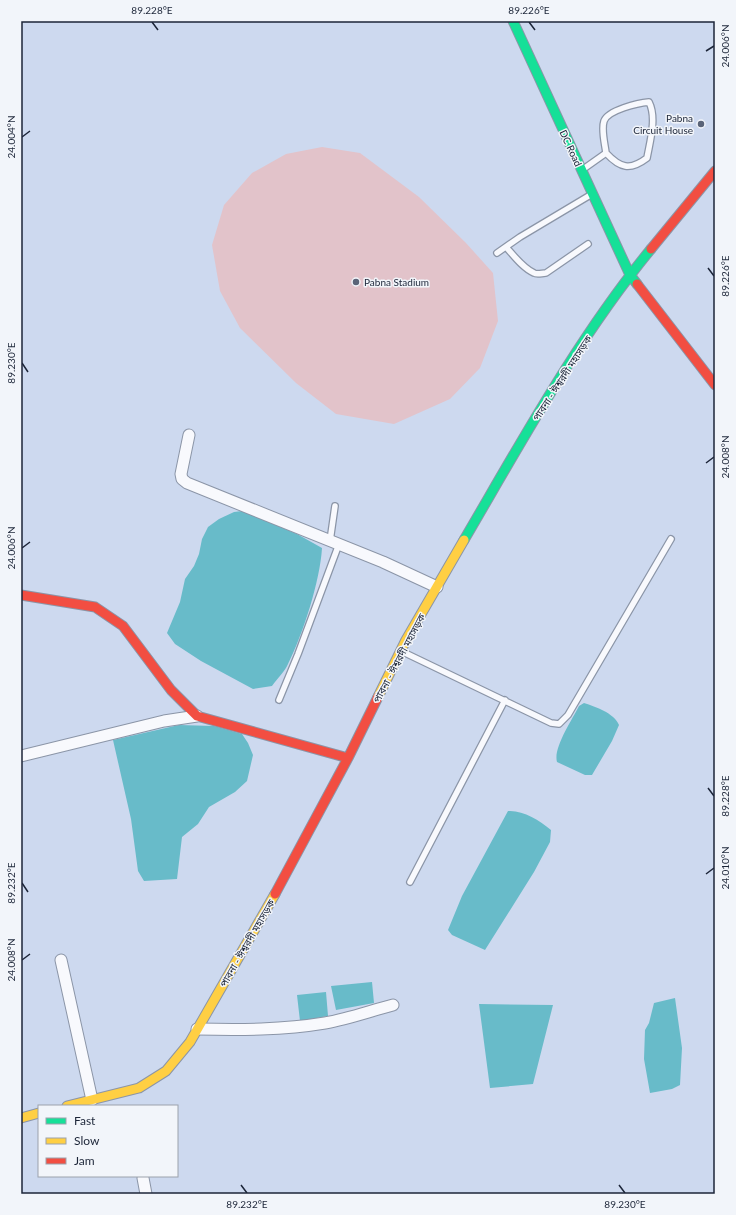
<svg xmlns="http://www.w3.org/2000/svg" width="736" height="1215" font-family="Lato,'Noto Sans Bengali',sans-serif">
<style>
.green{fill:#e2c3ca}
.water{fill:#68bbc9}
.lines{fill:none;stroke-linecap:round;stroke-linejoin:round}
.lane-casing{stroke:#8b95a7;stroke-width:8}
.street-casing{stroke:#8b95a7;stroke-width:13}
.fast-casing{stroke:#8b95a7;stroke-width:11}
.slow-casing{stroke:#8b95a7;stroke-width:11}
.jam-casing{stroke:#8b95a7;stroke-width:11}
.lane{stroke:#f8f9fd;stroke-width:5.5}
.street{stroke:#f8f9fd;stroke-width:11}
.fast{stroke:#16e098;stroke-width:9}
.slow{stroke:#ffcf43;stroke-width:9}
.jam{stroke:#f24e42;stroke-width:9}
.ticks{fill:none;stroke:#1c2538;stroke-width:1.5}
.poi-dot{fill:#5a6478;stroke:#f2f5fa;stroke-width:1.5}
.labels{text-anchor:middle;stroke-width:3;stroke-linejoin:round;paint-order:stroke}
.poi-label{font-size:10px;fill:#1c2538;stroke:#f2f5fa;text-anchor:end}
.street-label{font-size:10px;fill:#1c2538;stroke:#f2f5fa}
.neatline{fill:none;stroke:#1c2538;stroke-width:1.5}
.ticks-label{font-size:10px;text-anchor:middle;fill:#1c2538}
</style>
<rect width="100%" height="100%" fill="#cdd9ef"/>
<path class="green" d="M 322,147 L 360,153 L 419,197 L 466,243 L 493,273 L 498,321 L 480,368 L 450,399 L 394,424 L 336,414 L 296,383 L 240,328 L 220,291 L 212,245 L 224,205 L 252,173 L 286,154 Z"/>
<path class="water" d="M 242,511 L 297,534 L 322,548 C 320,581 303,634 288,664 C 285,671 277,679 272,686 L 253,689 L 201,661 L 175,644 L 167,633 L 180,602 L 185,579 L 194,566 L 199,554 L 202,539 L 208,527 L 219,519 L 234,512 Z
M 584,703 C 596,707 614,713 619,725 L 612,741 L 592,775 L 585,775 L 557,762 C 553,748 572,720 579,706 Z
M 179,725 L 214,726 L 242,734 L 248,743 L 253,755 L 247,781 L 235,792 L 209,807 L 198,824 L 182,837 L 177,879 L 144,881 L 138,871 L 131,819 L 113,740 Z
M 508,811 C 523,810 539,820 551,830 L 550,842 L 534,872 L 485,950 L 452,935 L 448,930 L 462,896 Z
M 372,982 L 374,1003 L 336,1010 L 331,986 Z
M 326,992 L 328,1016 L 300,1021 L 297,995 Z
M 675,998 L 682,1048 L 680,1085 L 672,1089 L 650,1093 L 644,1059 L 645,1030 L 649,1023 L 654,1003 Z
M 479,1004 L 553,1005 L 533,1084 L 490,1088 Z"/>
<g class="lines">
<g class="lane-casing">
<path id="lane" d="M 649,102 C 657,118 650,141 647,158 C 630,171 620,168 606,153 C 605,144 601,130 604,121 C 608,110 638,103 649,102 Z
M 582,170 L 606,153
M 506,247 C 514,256 523,268 534,273 C 537,275 542,273 546,273 L 588,244
M 497,253 L 520,237 L 592,194
M 330,541 L 335,506
M 403,652 L 551,723 L 559,724 L 568,715 L 671,539
M 279,700 L 298,654 L 339,544
M 410,882 L 505,700"/>
</g>
<g class="street-casing">
<path id="street" d="M 189,435 L 181,474 L 182,479 L 187,483 L 383,562 L 437,587
M 21,756 L 164,721 L 197,716
M 61,960 L 92,1100
M 197,1029 C 240,1030 283,1030 325,1023 C 348,1019 370,1011 393,1005
M 143,1178 L 146,1194"/>
</g>
<g class="fast-casing">
<path id="fast" d="M 513,21 L 630,275 L 637,284
M 464,540 C 522,441 578,338 651,249"/>
</g>
<g class="slow-casing">
<path id="slow" d="M 378,697 L 406,640 L 464,540
M 67,1106 L 139,1088 L 166,1071 L 190,1042 L 275,894
M 21,1118 L 39,1113"/>
</g>
<g class="jam-casing">
<path id="jam" d="M 651,249 L 715,171
M 637,284 L 715,385
M 21,595 L 95,607 L 123,626 L 171,690 L 197,716 L 348,758
M 275,894 L 348,758 L 378,697"/>
</g>
<use href="#lane" class="lane"/>
<use href="#street" class="street"/>
<use href="#fast" class="fast"/>
<use href="#slow" class="slow"/>
<use href="#jam" class="jam"/>
</g>
<path class="ticks" d="M 152,22 L 158,30M 529,22 L 535,30M 706,51 L 714,46M 22,137 L 30,131M 708,268 L 714,276M 22,363 L 28,372M 706,463 L 714,457M 22,548 L 30,542M 708,788 L 714,796M 706,874 L 714,868M 22,883 L 28,892M 22,960 L 30,954M 241,1185 L 247,1193M 619,1185 L 625,1193"/>
<g class="poi-dot">
<circle cx="701" cy="124" r="4"/>
<circle cx="356" cy="282" r="4"/>
</g>
<g class="labels">
<g class="poi-label">
<text x="693" y="122">Pabna<tspan x="693" dy="12">Circuit House</tspan></text>
<text x="364" y="286" text-anchor="start">Pabna Stadium</text>
</g>
<g class="street-label">
<text transform="translate(571 148) rotate(65)" y="4">DC Road</text>
<text transform="translate(562 378) rotate(-57)" y="4">পাবনা - ঈশ্বরদী মহাসড়ক</text>
<text transform="translate(399 658) rotate(-62)" y="4">পাবনা - ঈশ্বরদী মহাসড়ক</text>
<text transform="translate(247 943) rotate(-60)" y="4">পাবনা - ঈশ্বরদী মহাসড়ক</text>
</g>
</g>
<rect width="736" height="1215" fill="none" stroke="#f2f5fa" stroke-width="44"/>
<rect x="38" y="1105" width="140" height="72" fill="#f2f5fa" stroke="#9ca2ac"/>
<rect x="46" y="1118" width="20" height="6" fill="#16e098" stroke="#9ca2ac"/>
<text x="74" y="1125" font-size="12" fill="#1c2538">Fast</text>
<rect x="46" y="1138" width="20" height="6" fill="#ffcf43" stroke="#9ca2ac"/>
<text x="74" y="1145" font-size="12" fill="#1c2538">Slow</text>
<rect x="46" y="1158" width="20" height="6" fill="#f24e42" stroke="#9ca2ac"/>
<text x="74" y="1165" font-size="12" fill="#1c2538">Jam</text>
<rect x="22" y="22" width="692" height="1171" class="neatline"/>
<g class="ticks-label">
<text x="152" y="14">89.228°E</text>
<text x="529" y="14">89.226°E</text>
<text transform="translate(725 46) rotate(-90)" y="4">24.006°N</text>
<text transform="translate(11 137) rotate(-90)" y="4">24.004°N</text>
<text transform="translate(725 276) rotate(-90)" y="4">89.226°E</text>
<text transform="translate(11 363) rotate(-90)" y="4">89.230°E</text>
<text transform="translate(725 457) rotate(-90)" y="4">24.008°N</text>
<text transform="translate(11 548) rotate(-90)" y="4">24.006°N</text>
<text transform="translate(725 796) rotate(-90)" y="4">89.228°E</text>
<text transform="translate(725 868) rotate(-90)" y="4">24.010°N</text>
<text transform="translate(11 883) rotate(-90)" y="4">89.232°E</text>
<text transform="translate(11 960) rotate(-90)" y="4">24.008°N</text>
<text x="247" y="1208">89.232°E</text>
<text x="625" y="1208">89.230°E</text>
</g>
</svg>
